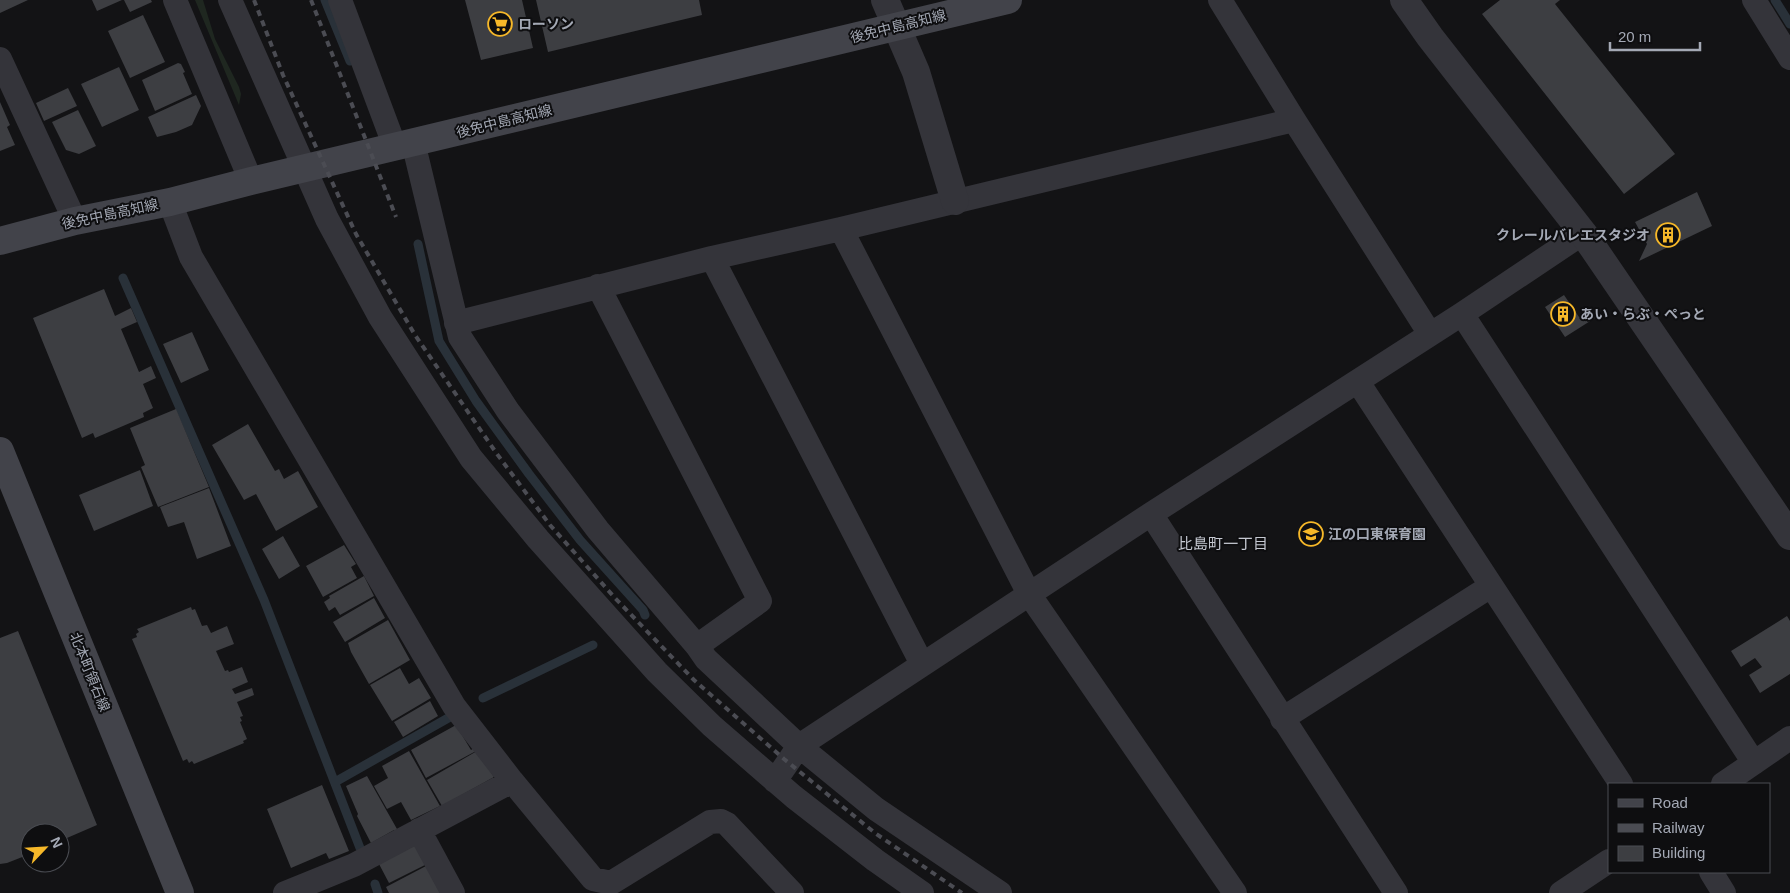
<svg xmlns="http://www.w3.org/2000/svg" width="1790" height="893" font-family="Helvetica,'Noto Sans JP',sans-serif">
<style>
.green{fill:#1f2720}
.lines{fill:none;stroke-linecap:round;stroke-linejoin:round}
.stream{stroke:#293139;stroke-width:9}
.building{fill:#3d3e42}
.minor{stroke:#34343a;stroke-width:24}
.tertiary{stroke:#34343a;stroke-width:28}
.secondary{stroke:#42434a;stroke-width:28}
.rail{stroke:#4b4c53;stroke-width:4;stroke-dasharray:6 5;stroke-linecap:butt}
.labels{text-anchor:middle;stroke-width:4;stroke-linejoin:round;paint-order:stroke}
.poi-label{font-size:14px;font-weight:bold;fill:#a4a9b5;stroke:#0e0e10;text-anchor:start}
.street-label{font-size:14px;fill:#a4a9b5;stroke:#0e0e10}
.neighbourhood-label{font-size:15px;fill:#c5c8d1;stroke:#0e0e10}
</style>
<rect width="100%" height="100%" fill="#131315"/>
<path class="green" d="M 195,0 L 203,0 L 215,39 L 239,87 L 241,94 L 239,105 Z"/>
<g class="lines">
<path class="stream" d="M 325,0 L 350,61
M 1775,0 L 1790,24
M 418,244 L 439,341 L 476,401 L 529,474 L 580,540 L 643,610 L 645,615
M 123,278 L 264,600 L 360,848
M 483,698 L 593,645
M 335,782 L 450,717
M 375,884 L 378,893"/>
</g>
<path class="building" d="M 0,0 L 28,0 L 0,13 Z
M 92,0 L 122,0 L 97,11 Z
M 124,0 L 151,0 L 152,2 L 130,12 Z
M 465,0 L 522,0 L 533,48 L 481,60 Z
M 536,0 L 699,0 L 702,15 L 548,52 Z
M 1500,0 L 1560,0 L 1555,4 L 1675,154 L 1624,194 L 1482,14 Z
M 143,15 L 165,62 L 130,78 L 108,31 Z
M 178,63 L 181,64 L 185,72 L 183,73 L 192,94 L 155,111 L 142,80 Z
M 119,67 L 139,110 L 102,127 L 81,84 Z
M 68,88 L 77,106 L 44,121 L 36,103 Z
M 196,95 L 201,106 L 192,125 L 176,132 L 157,137 L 148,117 Z
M 0,102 L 10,125 L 7,127 L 15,145 L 0,151 Z
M 78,110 L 96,146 L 79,154 L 66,150 L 52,122 Z
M 1697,192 L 1712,226 L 1639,261 L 1647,244 L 1635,222 Z
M 104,289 L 115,316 L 131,308 L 137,322 L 121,329 L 139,372 L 151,366 L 156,378 L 143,384 L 153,408 L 143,413 L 144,417 L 95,438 L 93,433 L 82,438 L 33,318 Z
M 1564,295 L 1579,317 L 1590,311 L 1595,318 L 1565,337 L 1545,307 Z
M 192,332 L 209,370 L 181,383 L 163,344 Z
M 176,409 L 209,487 L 158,507 L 141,467 L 145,465 L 130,428 Z
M 248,424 L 275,471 L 279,469 L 284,479 L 298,471 L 318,507 L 276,531 L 256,494 L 244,500 L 212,445 Z
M 140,470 L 153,506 L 94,531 L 79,495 Z
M 209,488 L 231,546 L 197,559 L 184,522 L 168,527 L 160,507 Z
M 283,536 L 300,566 L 279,579 L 262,549 Z
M 344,545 L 356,564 L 351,567 L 357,578 L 323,597 L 306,566 Z
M 364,576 L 374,596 L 340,615 L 335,607 L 329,611 L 324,602 L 330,598 L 329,596 Z
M 374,598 L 385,618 L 345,642 L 333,622 Z
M 191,607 L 192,610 L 195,609 L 202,626 L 207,625 L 211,633 L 227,626 L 234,644 L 216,651 L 225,671 L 228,670 L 229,672 L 242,667 L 248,682 L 232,689 L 235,694 L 252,688 L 254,695 L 237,702 L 243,716 L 240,717 L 242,721 L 240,722 L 247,739 L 243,741 L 244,743 L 194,764 L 192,761 L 189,763 L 187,759 L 183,761 L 132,639 L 137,637 L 136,634 L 139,632 L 137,629 Z
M 1787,616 L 1790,621 L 1790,674 L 1760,693 L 1749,675 L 1762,667 L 1755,658 L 1741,667 L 1731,651 Z
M 388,620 L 410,660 L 369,684 L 351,652 L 348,643 Z
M 18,631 L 97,825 L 60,841 L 60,833 L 30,833 L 30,854 L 7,863 L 0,864 L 0,638 Z
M 400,668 L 409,684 L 419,678 L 431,698 L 392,721 L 370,685 Z
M 430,701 L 438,716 L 403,737 L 394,722 Z
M 456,725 L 471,750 L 474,748 L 476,751 L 426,778 L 411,750 Z
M 409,751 L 440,806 L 411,820 L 401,802 L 387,809 L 374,786 L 388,778 L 382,766 Z
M 477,751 L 494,777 L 442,806 L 427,780 Z
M 367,776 L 397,829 L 395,832 L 394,830 L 371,843 L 357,816 L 358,814 L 346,786 Z
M 322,785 L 349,851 L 329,859 L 326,853 L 291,868 L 267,809 Z
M 415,845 L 425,865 L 389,883 L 379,864 Z
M 426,866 L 440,893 L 389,893 L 386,887 Z"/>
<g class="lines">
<path class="minor" d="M 175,0 L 251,181
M 230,0 L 327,219 L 380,317 L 471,458 L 538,539 L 657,672 L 712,726 L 794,797 L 875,860 L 922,893
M 340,0 L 395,147
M 1220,0 L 1294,120 L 1430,334
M 1754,0 L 1790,58
M 0,59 L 75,221
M 413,142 L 460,337 L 508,411 L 598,530 L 697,646 L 706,659 L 799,746 L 876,809 L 1000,893
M 170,202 L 191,257 L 454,706 L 512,781 L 593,879 L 611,883 L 710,822 L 721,821 L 727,824 L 792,893
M 841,229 L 1029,594 L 1235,893
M 712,258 L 922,664
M 598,286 L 760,601 L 697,646
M 1462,314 L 1754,763
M 456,323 L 712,258 L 841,229 L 1294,120
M 1358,382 L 1621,784
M 1151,514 L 1396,893
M 1282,719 L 1491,586
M 775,781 L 799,746 L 1151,514 L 1462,314 L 1583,233
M 1723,784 L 1790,738
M 419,830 L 453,893
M 1711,872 L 1724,893
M 285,893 L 354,865 L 512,781
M 1561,893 L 1609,861"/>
<path class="tertiary" d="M 885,0 L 916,72 L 955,201
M 1404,0 L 1430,37 L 1583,233 L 1790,536"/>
<path class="secondary" d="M 0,241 L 75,221 L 170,202 L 251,181 L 1008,0
M 0,451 L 180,893"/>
<path class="rail" d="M 254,0 L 283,75 L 356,234 L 415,335 L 497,454 L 550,525 L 615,598 L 694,680 L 784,759 L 875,833 L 962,893
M 311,0 L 396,217"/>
</g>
<defs>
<g id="supermarket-ring" transform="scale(1.25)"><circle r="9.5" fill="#0e0e10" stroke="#f6b829" stroke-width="1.5"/><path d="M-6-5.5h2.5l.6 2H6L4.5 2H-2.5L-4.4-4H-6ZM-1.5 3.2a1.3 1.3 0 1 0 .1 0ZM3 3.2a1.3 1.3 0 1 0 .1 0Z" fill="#f6b829"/></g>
<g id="building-ring" transform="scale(1.25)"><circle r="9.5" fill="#0e0e10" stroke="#f6b829" stroke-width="1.5"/><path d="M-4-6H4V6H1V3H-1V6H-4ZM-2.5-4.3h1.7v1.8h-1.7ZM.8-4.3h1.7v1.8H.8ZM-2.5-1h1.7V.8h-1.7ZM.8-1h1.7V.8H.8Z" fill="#f6b829"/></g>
<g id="school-ring" transform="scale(1.25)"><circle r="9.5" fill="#0e0e10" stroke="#f6b829" stroke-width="1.5"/><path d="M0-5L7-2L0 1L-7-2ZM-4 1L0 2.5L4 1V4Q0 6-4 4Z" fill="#f6b829"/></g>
</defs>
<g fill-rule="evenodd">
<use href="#supermarket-ring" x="500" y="24"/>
<use href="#building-ring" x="1668" y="235"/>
<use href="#building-ring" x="1563" y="314"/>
<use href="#school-ring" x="1311" y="534"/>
</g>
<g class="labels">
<g class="poi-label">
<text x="518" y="29">ローソン</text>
<text x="1650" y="240" text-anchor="end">クレールバレエスタジオ</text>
<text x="1580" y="319">あい・らぶ・ぺっと</text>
<text x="1328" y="539">江の口東保育園</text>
</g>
<g class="street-label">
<text transform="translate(898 26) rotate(-14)" y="5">後免中島高知線</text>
<text transform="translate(504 121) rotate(-14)" y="5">後免中島高知線</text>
<text transform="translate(110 214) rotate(-12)" y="5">後免中島高知線</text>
<text transform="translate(90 672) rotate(68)" y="5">北本町領石線</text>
</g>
<g class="neighbourhood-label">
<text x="1223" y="549">比島町一丁目</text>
</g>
</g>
<rect x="1608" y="783" width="162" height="90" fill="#0e0e10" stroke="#4a4c52"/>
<rect x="1618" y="799" width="25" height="8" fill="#42434a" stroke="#4a4c52"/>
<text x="1652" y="808" font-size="15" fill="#a4a9b5">Road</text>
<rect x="1618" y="824" width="25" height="8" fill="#4b4c53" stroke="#4a4c52"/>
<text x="1652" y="833" font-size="15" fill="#a4a9b5">Railway</text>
<rect x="1618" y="846" width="25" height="15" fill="#3d3e42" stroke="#4a4c52"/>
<text x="1652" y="858" font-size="15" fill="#a4a9b5">Building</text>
<g transform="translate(45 848) rotate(65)"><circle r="24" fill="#0e0e10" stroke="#4a4c52"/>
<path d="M0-4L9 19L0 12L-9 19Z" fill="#f6b829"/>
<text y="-8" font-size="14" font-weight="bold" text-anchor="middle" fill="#a4a9b5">N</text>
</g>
<path d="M1610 42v8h90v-8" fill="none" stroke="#a4a9b5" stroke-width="2.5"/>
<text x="1618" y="42" font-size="15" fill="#a4a9b5" stroke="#0e0e10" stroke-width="4" paint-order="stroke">20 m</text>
</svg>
